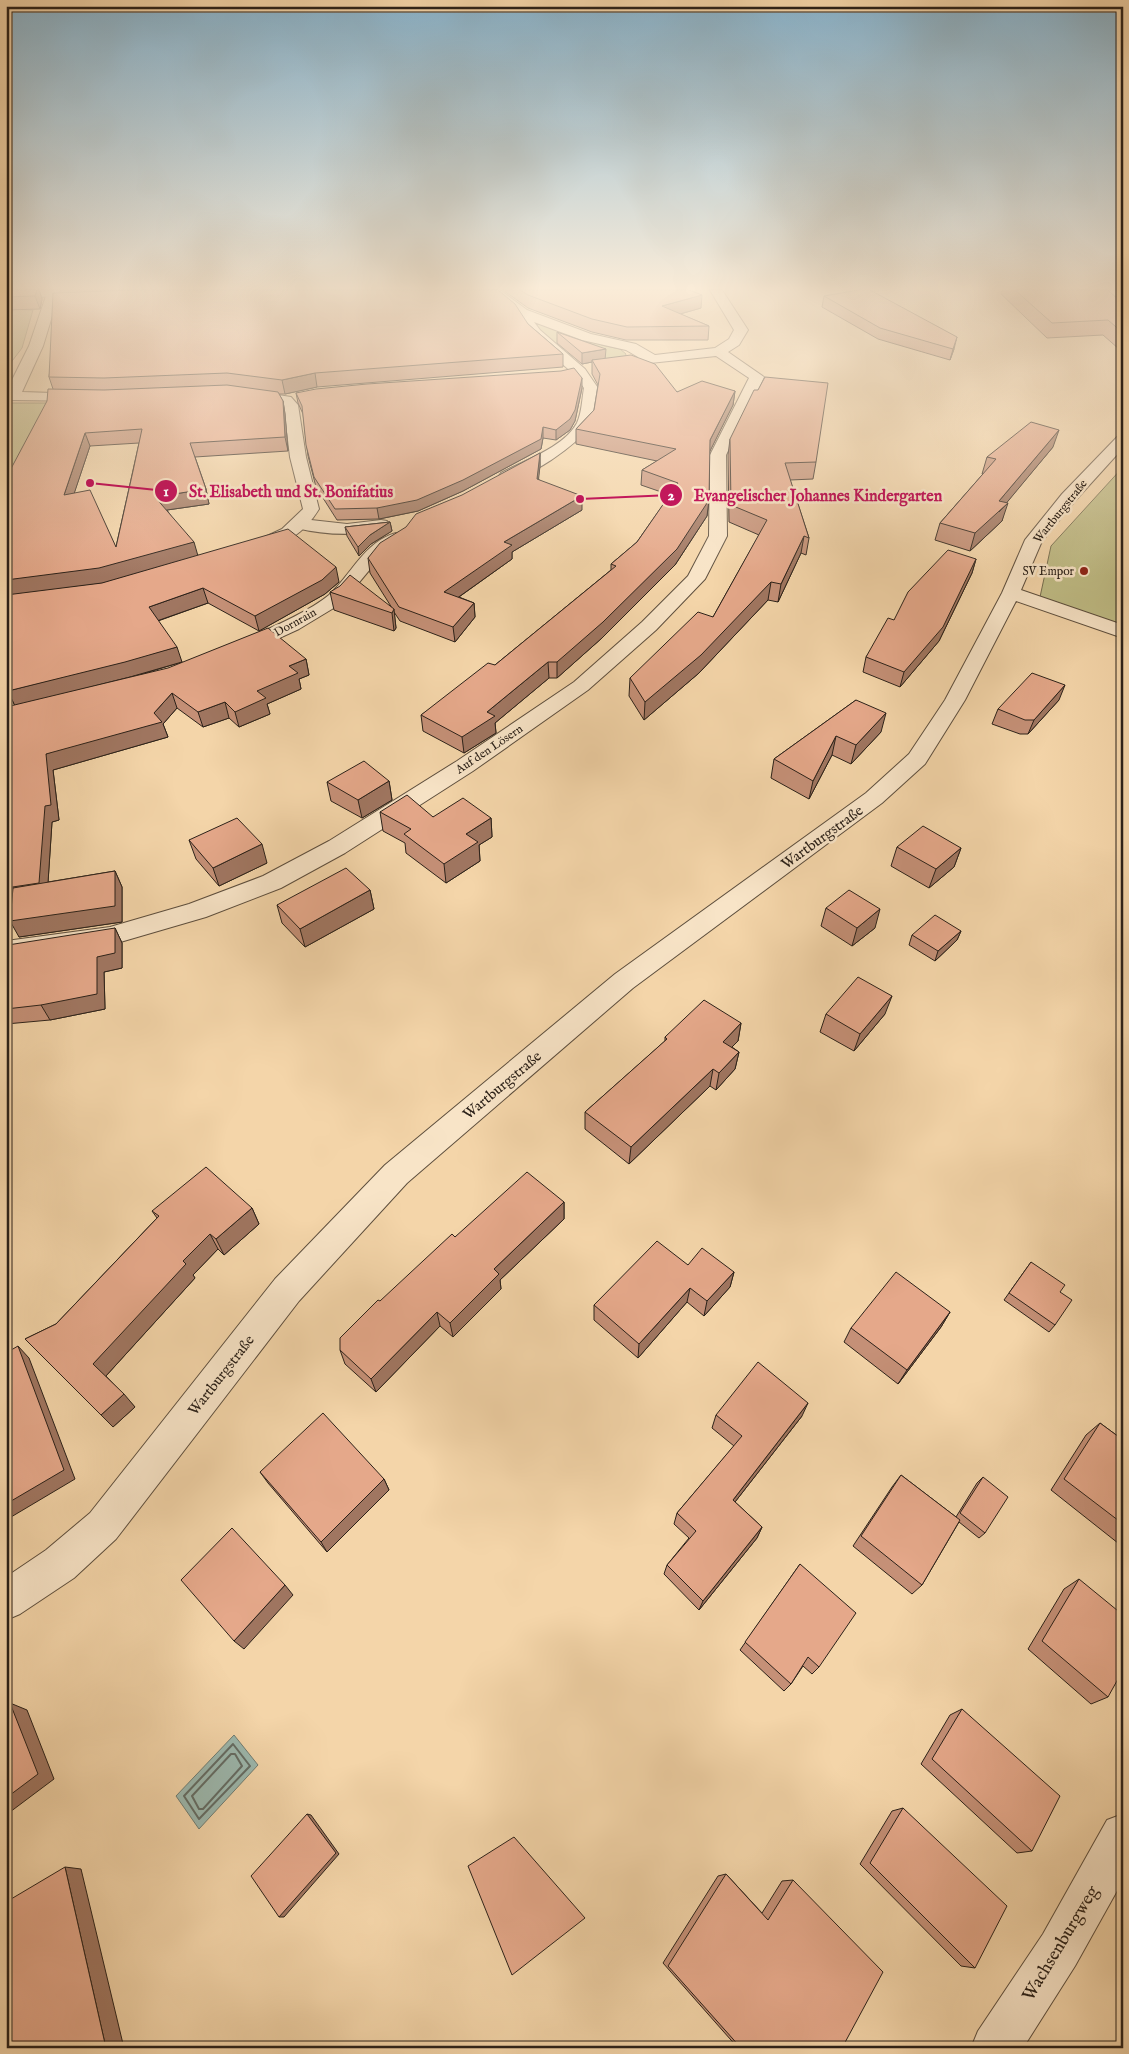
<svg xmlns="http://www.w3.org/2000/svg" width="1129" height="2054" font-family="'IM FELL English',serif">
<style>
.green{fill:#bfbc85;stroke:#756e4f}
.water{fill:#9cb8ae;stroke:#6f7c72}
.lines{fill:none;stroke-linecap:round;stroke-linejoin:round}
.shore{stroke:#646c64;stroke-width:2}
.pedestrian-casing{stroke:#5d4e3d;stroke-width:3}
.minor-casing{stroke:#5d4e3d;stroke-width:2}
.tertiary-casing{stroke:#5d4e3d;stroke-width:2}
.pedestrian{fill:#f8e4c7;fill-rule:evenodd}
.minor{fill:#f8e4c7;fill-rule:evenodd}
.tertiary{fill:#f8e4c7;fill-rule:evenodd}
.wall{fill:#c59077;stroke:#2b2119;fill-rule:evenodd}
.shaded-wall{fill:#a07661;stroke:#2b2119}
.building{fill:#e5a88a;stroke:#2b2119;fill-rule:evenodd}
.poi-dot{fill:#8f2418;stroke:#f8e4c7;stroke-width:2}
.labels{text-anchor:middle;stroke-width:5;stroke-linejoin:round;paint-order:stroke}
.far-street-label{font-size:12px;fill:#2b2119;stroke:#f8e4c7}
.far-poi-label{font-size:12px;fill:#2b2119;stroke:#f8e4c7;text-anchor:end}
.street-label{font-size:15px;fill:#2b2119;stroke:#f8e4c7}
.near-street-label{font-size:18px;fill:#2b2119;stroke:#f8e4c7}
.leader{fill:none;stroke:#c2185b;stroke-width:2}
.callout-dot{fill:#c2185b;stroke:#f8e4c7;stroke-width:2}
.mark-label{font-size:15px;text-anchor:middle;font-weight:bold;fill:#fff}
.callout-label{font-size:16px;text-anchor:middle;font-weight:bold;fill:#c2185b;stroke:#f8e4c7;stroke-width:5;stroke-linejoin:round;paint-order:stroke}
</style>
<rect width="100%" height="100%" fill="#f4d5a9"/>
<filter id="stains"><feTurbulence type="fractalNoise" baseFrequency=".004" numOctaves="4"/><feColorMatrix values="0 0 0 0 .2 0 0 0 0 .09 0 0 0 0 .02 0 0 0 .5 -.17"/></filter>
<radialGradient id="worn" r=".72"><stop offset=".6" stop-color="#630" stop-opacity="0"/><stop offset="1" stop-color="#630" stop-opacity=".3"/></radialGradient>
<path class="green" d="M 6,309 L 33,310 L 22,348 L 6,369 Z
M 531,321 L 575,337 L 602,344 L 601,345 L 620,349 L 626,354 L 624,359 L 581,361 L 567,353 L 583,353 L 596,346 L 583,340 L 559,344 L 563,349 L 560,350 Z
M 6,403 L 59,403 L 6,500 Z
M 1123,467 L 1123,625 L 1040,597 L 1051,546 Z"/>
<path class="water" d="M 234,1735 L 258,1765 L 199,1829 L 176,1796 Z"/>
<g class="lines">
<path class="shore" d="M 233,1744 L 250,1766 L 199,1819 L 184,1796 Z
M 231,1754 L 235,1754 L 242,1766 L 203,1809 L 199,1809 L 192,1796 Z"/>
<g class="pedestrian-casing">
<path id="pedestrian" d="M 1107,290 L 1123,292 L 1123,300 Z"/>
</g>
<g class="minor-casing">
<path id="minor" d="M 37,290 L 58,290 L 59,292 L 53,296 L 6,300 L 6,292 Z
M 487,290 L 500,290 L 527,310 L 591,334 L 636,344 L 655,355 L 715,348 L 729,339 L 734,330 L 710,290 L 722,290 L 748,330 L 739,345 L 728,352 L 764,377 L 726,455 L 727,536 L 705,579 L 656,630 L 588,690 L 473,771 L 345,853 L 281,888 L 206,917 L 110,945 L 6,960 L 6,941 L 110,927 L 189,904 L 263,876 L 329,841 L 457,761 L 574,682 L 642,622 L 688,576 L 709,536 L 710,455 L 749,378 L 716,356 L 603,368 L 601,365 L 603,362 L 638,357 L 626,350 L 582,340 L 534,322 L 540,330 L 585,369 L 598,388 C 597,399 597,412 592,423 C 582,442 522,485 501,479 L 499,476 L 501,473 C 525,460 563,448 577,423 C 582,412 582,399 584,388 L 575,375 L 530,336 L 517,316 Z
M 1123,434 L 1123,448 L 1074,502 L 1042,541 L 1021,590 L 1123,625 L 1123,638 L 1016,601 L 965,700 L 925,764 L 882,803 L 633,988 L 407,1183 L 299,1301 L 116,1539 L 74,1578 L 20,1614 L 6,1620 L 6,1577 L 46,1550 L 90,1513 L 275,1279 L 385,1165 L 615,974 L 866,793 L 909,754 L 945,700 L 1002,593 L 1025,540 L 1062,494 L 1118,436 Z
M 302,519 L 347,524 L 381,520 L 387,521 L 390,525 L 387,529 C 358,536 325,535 296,528 L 293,524 L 296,520 Z
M 396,533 L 402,534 L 405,538 L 381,556 L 342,603 L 299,629 L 247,653 L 233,653 L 230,649 L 233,645 C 261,632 306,614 329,595 C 351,575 365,541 396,533 Z
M 1123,1814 L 1123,1880 L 1075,1966 L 1023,2048 L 971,2048 L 978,2031 L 1043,1934 L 1107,1820 Z"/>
</g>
<g class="tertiary-casing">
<path id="tertiary" d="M 48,290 L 60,290 L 43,346 L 22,392 L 85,394 L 90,395 L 92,398 L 90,401 L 6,400 L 6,392 L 29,346 Z
M 245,390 L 291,397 L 298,405 L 306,457 L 319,509 C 305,532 285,546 258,552 L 252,551 L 249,547 L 252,543 L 282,529 L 303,509 L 290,457 L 284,406 L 281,404 L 240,397 L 238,394 Z"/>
</g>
<use href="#pedestrian" class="pedestrian"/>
<use href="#minor" class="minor"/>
<use href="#tertiary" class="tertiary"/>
</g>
<path class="wall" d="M 6,290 L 39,290 L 42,299 L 40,309 L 6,310 Z
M 60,290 L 498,290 L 528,324 L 563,354 L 563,367 L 317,387 L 285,394 L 279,394 L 283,401 L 285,414 L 288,451 L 195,457 L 206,489 L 209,504 L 167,510 L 197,555 L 339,582 L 325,594 L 259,631 L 208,603 L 158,621 L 182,662 L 139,675 L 306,659 L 309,675 L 299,679 L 301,689 L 267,704 L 270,714 L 239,727 L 229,718 L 203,727 L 177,708 L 163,724 L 168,737 L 53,770 L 59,820 L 52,822 L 48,882 L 115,871 L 122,887 L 122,922 L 19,937 L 12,904 L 15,706 L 8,691 L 53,389 L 49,377 L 60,292 ZM 139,443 L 116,547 L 74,493 L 90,446 Z
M 503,290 L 689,290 L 701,308 L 680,314 L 709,326 L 708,340 L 626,340 L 592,332 L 528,308 Z
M 1002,290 L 1108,290 L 1115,297 L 1123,297 L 1123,349 L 1119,349 L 1103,335 L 1047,338 L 1001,294 Z
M 824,296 L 954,349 L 950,360 L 878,339 L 822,307 Z
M 557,332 L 605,359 L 677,392 L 735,391 L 733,405 L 709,452 L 709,500 L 707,516 L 675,565 L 602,638 L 557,678 L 549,678 L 495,723 L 496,733 L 464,753 L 423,731 L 421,715 L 495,665 L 611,570 L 611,564 L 637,542 L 670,495 L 641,485 L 642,470 L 657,461 L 576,444 L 576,429 L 594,410 L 598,385 L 592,374 L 592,362 L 582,364 L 557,343 Z
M 582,388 L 575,421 L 570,430 L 556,440 L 543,438 L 541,449 L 463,491 L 418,511 L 379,519 L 337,520 L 316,487 L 308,456 L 303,414 L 298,403 L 296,393 Z
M 730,439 L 816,462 L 813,479 L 790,480 L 809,538 L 806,555 L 801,553 L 778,602 L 768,600 L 699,673 L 644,720 L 629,696 L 630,678 L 713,617 L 759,535 L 729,522 L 728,455 Z
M 1053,447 L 1006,503 L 1002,521 L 970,551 L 935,540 L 940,523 L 983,474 L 982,474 L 987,457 Z
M 540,453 L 540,466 L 538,479 L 582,510 L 512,552 L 512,559 L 459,597 L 474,603 L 475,617 L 455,642 L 400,621 L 394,612 L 396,628 L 394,631 L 334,610 L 330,592 L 392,608 L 370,573 L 368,558 Z
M 390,522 L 392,531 L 371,544 L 359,556 L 347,536 L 345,527 Z
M 976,559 L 972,573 L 939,641 L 900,687 L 863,672 L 866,657 L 894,620 Z
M 856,700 L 881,732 L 851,764 L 832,755 L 809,799 L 771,778 L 774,759 Z
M 1059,700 L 1028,734 L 1020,734 L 992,724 L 998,709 Z
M 389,781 L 392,800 L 362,818 L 331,801 L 327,782 Z
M 380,812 L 433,817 L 491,818 L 492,837 L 479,845 L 480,861 L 446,883 L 406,853 L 405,843 L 383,831 Z
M 189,840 L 267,863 L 219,886 L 196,859 Z
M 897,847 L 961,848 L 954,867 L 929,888 L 891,866 Z
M 370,890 L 374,909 L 305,947 L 282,923 L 277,905 Z
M 826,908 L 875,928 L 852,946 L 821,926 Z
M 115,928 L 122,943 L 122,968 L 104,972 L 105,1009 L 50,1020 L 6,1024 L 6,965 Z
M 961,931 L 957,940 L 935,961 L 909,945 L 912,935 Z
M 826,1014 L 885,1014 L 854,1051 L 820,1032 Z
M 741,1023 L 738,1041 L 732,1047 L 739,1052 L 735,1069 L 716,1090 L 710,1086 L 629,1164 L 585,1129 L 585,1112 L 665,1041 L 665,1037 Z
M 564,1202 L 564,1219 L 500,1280 L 501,1289 L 453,1337 L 440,1326 L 376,1392 L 345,1364 L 340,1350 L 455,1237 Z
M 252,1208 L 259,1224 L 224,1255 L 218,1249 L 193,1275 L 195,1278 L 106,1376 L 135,1407 L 113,1427 L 25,1339 L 56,1324 L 157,1218 L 152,1211 Z
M 1031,1262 L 1060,1292 L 1055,1325 L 1049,1332 L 1004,1300 Z
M 688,1265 L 734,1272 L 730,1287 L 704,1316 L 687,1302 L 638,1358 L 594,1320 L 594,1305 Z
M 950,1312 L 941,1327 L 898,1384 L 844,1342 L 851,1328 Z
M 1123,1388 L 1123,1395 L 1120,1393 Z
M 716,1415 L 802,1416 L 735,1502 L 762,1527 L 757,1538 L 699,1610 L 664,1574 L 667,1565 L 689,1538 L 674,1524 L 677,1513 L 734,1446 L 712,1428 Z
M 1100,1423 L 1123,1440 L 1123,1547 L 1051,1490 L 1086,1435 Z
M 260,1472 L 384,1479 L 389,1490 L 327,1552 L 268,1483 Z
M 901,1475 L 956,1517 L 977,1483 L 983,1477 L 985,1533 L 979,1538 L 959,1522 L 922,1585 L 912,1594 L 853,1546 L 892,1487 Z
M 800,1564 L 819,1667 L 812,1674 L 803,1666 L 791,1684 L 784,1691 L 740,1650 Z
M 1079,1579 L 1108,1697 L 1091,1704 L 1028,1649 L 1064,1589 Z
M 962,1709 L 1032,1851 L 1017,1853 L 921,1764 L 950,1715 Z
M 903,1808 L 975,1968 L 961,1966 L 860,1864 L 892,1811 Z
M 726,1874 L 762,1913 L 782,1881 L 793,1880 L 842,2048 L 738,2048 L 663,1963 L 718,1876 Z"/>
<path class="shaded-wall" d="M 37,290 L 39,290 L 42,299 L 40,309 L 35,296 Z
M 702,295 L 701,308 L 662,319 L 662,306 Z
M 957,337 L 954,349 L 950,360 L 953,349 Z
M 606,349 L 605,360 L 592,360 L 592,362 L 582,364 L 582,353 Z
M 315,373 L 317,387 L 285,394 L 282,380 Z
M 582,378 L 582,388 L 575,421 L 570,430 L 556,440 L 556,430 Z
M 735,391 L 733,405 L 708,455 L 710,440 Z
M 283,401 L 285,414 L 288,451 L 285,437 Z
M 543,427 L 543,438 L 541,449 L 463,491 L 418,511 L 379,519 L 377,508 Z
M 1059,430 L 1053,447 L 999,512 L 1008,503 L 1002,521 L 970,551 L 975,533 L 999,501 Z
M 85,433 L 90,446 L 69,509 L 64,495 Z
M 540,453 L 540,466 L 537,493 L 537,479 Z
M 206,489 L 209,504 L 160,511 L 155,497 Z
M 582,496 L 582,510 L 512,552 L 512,559 L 446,606 L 444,592 L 504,542 Z
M 709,500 L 707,516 L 675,565 L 602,638 L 557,678 L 557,662 Z
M 390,522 L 392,531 L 371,544 L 359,556 L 358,547 L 370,535 Z
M 804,536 L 801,553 L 778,602 L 781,584 Z
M 194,542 L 198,556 L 105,583 L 6,596 L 6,580 Z
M 976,559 L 972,573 L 939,641 L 900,687 L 904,672 Z
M 336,567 L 339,582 L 325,594 L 259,631 L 255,616 Z
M 771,582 L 768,600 L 699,673 L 644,720 L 645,702 Z
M 203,588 L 208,603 L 154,622 L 149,607 Z
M 474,603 L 475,617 L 455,642 L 453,627 Z
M 394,609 L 396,628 L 394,631 L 392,613 Z
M 177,647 L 182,662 L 130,677 L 15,706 L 8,691 Z
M 306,659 L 309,675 L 299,679 L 301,689 L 267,704 L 270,714 L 239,727 L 235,712 L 257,691 L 289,666 Z
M 548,662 L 549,678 L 495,723 L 496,733 L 464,753 L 462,737 L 487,712 Z
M 1065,685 L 1059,700 L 1028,734 L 1034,720 Z
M 172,693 L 177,708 L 163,724 L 168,737 L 53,770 L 59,820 L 52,822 L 47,898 L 6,905 L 6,888 L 46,754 L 154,713 Z
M 225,702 L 229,718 L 203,727 L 198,712 Z
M 886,713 L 881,732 L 851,764 L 856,745 Z
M 836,736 L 832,755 L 809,799 L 813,781 Z
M 389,781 L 392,800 L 362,818 L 358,800 Z
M 491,818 L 492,837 L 479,845 L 480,861 L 446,883 L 444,864 L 466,834 Z
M 262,844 L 267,863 L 219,886 L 213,868 Z
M 961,848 L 954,867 L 929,888 L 936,869 Z
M 115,871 L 122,887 L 122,922 L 19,937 L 10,921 Z
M 370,890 L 374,909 L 305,947 L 300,929 Z
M 880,909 L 875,928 L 852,946 L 857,928 Z
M 115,928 L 122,943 L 122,968 L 104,972 L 105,1009 L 50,1020 L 41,1005 L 97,957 Z
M 961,931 L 957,940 L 935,961 L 938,951 Z
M 892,996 L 885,1014 L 854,1051 L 860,1034 Z
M 741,1023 L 738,1041 L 720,1059 L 723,1042 Z
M 739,1052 L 735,1069 L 716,1090 L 719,1073 Z
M 713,1069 L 710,1086 L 629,1164 L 631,1147 Z
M 564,1202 L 564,1219 L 500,1280 L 501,1289 L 453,1337 L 450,1323 L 494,1269 Z
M 252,1208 L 259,1224 L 224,1255 L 216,1239 Z
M 210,1234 L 218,1249 L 193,1275 L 195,1278 L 105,1377 L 93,1364 L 183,1261 Z
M 734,1272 L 730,1287 L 704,1316 L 707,1301 Z
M 690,1288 L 687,1302 L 638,1358 L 639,1344 Z
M 437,1312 L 440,1326 L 376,1392 L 371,1379 Z
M 950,1312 L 941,1327 L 898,1384 L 907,1370 Z
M 18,1346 L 29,1358 L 75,1479 L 6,1520 L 6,1504 Z
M 124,1394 L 135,1407 L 113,1427 L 101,1415 Z
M 808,1403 L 802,1416 L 728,1511 L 733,1500 Z
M 384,1479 L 389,1490 L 327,1552 L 321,1542 Z
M 762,1527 L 757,1538 L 699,1610 L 703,1601 Z
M 285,1585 L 293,1595 L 244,1649 L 234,1641 Z
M 10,1703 L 27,1710 L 54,1779 L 6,1815 Z
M 307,1814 L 311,1815 L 339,1854 L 284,1917 L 279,1917 Z
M 65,1867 L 81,1869 L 124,2048 L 106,2048 Z"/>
<path class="building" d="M 6,290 L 37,290 L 35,296 L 6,297 Z
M 133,290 L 498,290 L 515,304 L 528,324 L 563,354 L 315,373 L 282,380 L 227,373 L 104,378 L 49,377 L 53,293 Z
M 520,290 L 689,290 L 702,295 L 662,306 L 709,326 L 627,327 L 592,319 L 528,295 Z
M 859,290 L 870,290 L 957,337 L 953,349 L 880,328 L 824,296 Z
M 1015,290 L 1108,290 L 1115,297 L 1123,297 L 1123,333 L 1108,320 L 1052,323 Z
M 557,332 L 606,349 L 582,353 Z
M 631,355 L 655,364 L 677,392 L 702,381 L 735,391 L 710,440 L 709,500 L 677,549 L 603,622 L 557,662 L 548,662 L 487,712 L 495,716 L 462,737 L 421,715 L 488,663 L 495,665 L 616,566 L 611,564 L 637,542 L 678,483 L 642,470 L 676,449 L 576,429 L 594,410 L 600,374 L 592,360 Z
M 574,368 L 582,378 L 575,410 L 570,419 L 556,430 L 543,427 L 541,439 L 463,480 L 417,500 L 377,508 L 335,509 L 314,477 L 306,445 L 302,406 L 296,393 L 316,389 L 367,384 L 561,371 Z
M 765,377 L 828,383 L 816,462 L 785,463 L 809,538 L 804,536 L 781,584 L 771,582 L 701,655 L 645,702 L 630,678 L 698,612 L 713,617 L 767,520 L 731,505 L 730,439 L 754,390 L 758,390 Z
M 227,385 L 278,392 L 283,401 L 285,437 L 190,443 L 206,489 L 155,497 L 194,542 L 99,568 L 6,580 L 6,478 L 47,401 L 48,389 L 104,390 ZM 142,429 L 133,471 L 116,547 L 90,490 L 64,495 L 85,433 Z
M 1031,422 L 1059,430 L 999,501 L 1008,503 L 975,533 L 940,523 L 996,459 L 987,457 Z
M 540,453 L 537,479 L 582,496 L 504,542 L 512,545 L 444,592 L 474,603 L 453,627 L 399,607 L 368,558 L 380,543 L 406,527 L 416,514 L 462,495 Z
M 390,522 L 370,535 L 358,547 L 345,527 Z
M 288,529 L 336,567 L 322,580 L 255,616 L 203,588 L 149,607 L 177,647 L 125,662 L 8,691 L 6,683 L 6,595 L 102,583 Z
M 948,550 L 976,559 L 943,627 L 904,672 L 866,657 L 888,618 L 894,620 L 908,592 Z
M 350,575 L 394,609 L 392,613 L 330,592 L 340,586 Z
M 268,628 L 306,659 L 289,666 L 298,673 L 257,691 L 266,698 L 235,712 L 225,702 L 198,712 L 172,693 L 154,713 L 162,722 L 46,754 L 51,805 L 45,806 L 39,883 L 6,888 L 6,707 L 168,668 Z
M 1032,673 L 1065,685 L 1034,720 L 1025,720 L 998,709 Z
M 856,700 L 886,713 L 856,745 L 836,736 L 813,781 L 774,759 Z
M 364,761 L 389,781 L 358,800 L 327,782 Z
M 407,795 L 433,817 L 463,798 L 491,818 L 466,834 L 478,842 L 444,864 L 404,834 L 411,829 L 380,812 Z
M 237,818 L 262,844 L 213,868 L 189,840 Z
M 923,826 L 961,848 L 936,869 L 897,847 Z
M 346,868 L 370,890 L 300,929 L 277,905 Z
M 115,871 L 115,906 L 10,921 L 13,888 Z
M 849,890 L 880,909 L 857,928 L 826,908 Z
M 935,915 L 961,931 L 938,951 L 912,935 Z
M 115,928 L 115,953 L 97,957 L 97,994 L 41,1005 L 6,1009 L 6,965 L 8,945 Z
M 858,977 L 892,996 L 860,1034 L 826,1014 Z
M 704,1000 L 741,1023 L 723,1042 L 739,1052 L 719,1073 L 713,1069 L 631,1147 L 585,1112 L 667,1039 L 665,1037 Z
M 206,1167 L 252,1208 L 216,1239 L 210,1234 L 183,1261 L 186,1264 L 93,1364 L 124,1394 L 101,1415 L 25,1339 L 56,1324 L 159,1216 L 152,1211 Z
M 527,1172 L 564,1202 L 494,1269 L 499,1274 L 450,1323 L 437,1312 L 371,1379 L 340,1350 L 340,1338 L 378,1300 L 380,1301 L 452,1234 L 455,1237 Z
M 657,1241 L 688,1265 L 702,1248 L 734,1272 L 707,1301 L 690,1288 L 639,1344 L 594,1305 Z
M 1031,1262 L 1065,1285 L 1060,1292 L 1072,1300 L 1055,1325 L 1009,1293 Z
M 896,1272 L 950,1312 L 907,1370 L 851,1328 Z
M 18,1346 L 64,1470 L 6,1504 L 6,1353 Z
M 758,1362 L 808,1403 L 733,1500 L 762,1527 L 703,1601 L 667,1565 L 696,1531 L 677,1513 L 742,1436 L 716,1415 Z
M 323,1413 L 384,1479 L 321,1542 L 260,1472 Z
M 1100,1423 L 1123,1440 L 1123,1524 L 1064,1479 Z
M 901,1475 L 960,1520 L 922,1585 L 861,1536 Z
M 983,1477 L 1008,1497 L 985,1533 L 960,1513 Z
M 232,1528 L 285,1585 L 234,1641 L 181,1580 Z
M 800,1564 L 856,1613 L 819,1667 L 808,1657 L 791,1684 L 745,1642 Z
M 1079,1579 L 1123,1615 L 1123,1670 L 1108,1697 L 1042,1641 Z
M 10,1703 L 38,1774 L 6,1798 L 6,1706 Z
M 962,1709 L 1060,1796 L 1032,1851 L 932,1759 Z
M 903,1808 L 1007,1906 L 975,1968 L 870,1863 Z
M 307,1814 L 336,1853 L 279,1917 L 251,1876 Z
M 514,1837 L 585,1918 L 512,1975 L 468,1866 Z
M 65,1867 L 106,2048 L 6,2048 L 6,1977 L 11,1974 L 6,1952 L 6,1902 Z
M 726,1874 L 768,1920 L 793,1880 L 883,1972 L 842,2048 L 741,2048 L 668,1966 Z"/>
<linearGradient id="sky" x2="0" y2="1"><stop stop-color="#89b6d1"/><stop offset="0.5" stop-color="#faecd8"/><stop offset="1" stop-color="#faecd8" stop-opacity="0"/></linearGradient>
<rect width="1129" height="577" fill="url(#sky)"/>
<circle class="poi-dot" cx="1084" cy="571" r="5"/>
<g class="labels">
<g class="far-street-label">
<text transform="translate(1060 511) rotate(-51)" y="4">Wartburgstraße</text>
<text transform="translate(295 622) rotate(-29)" y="4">Dornrain</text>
<text transform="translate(489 749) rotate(-34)" y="4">Auf den Lösern</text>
</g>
<g class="far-poi-label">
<text x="1074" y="575">SV Empor</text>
</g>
<g class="street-label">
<text transform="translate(822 837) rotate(-36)" y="5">Wartburgstraße</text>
<text transform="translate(502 1085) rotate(-40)" y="5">Wartburgstraße</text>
<text transform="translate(221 1375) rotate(-52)" y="5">Wartburgstraße</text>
</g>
<g class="near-street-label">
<text transform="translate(1060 1943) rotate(-59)" y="6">Wachsenburgweg</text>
</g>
</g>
<path class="leader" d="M90 483L166 491M580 499L671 495"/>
<g class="callout-dot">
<circle cx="90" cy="483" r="5"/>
<circle cx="580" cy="499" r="5"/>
<circle cx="166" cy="491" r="12"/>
<circle cx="671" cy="495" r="12"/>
</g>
<g class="mark-label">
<text x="166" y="496">1</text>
<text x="671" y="500">2</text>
</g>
<g class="callout-label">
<text x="291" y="497">St. Elisabeth und St. Bonifatius</text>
<text x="818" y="501">Evangelischer Johannes Kindergarten</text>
</g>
<rect width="1129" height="2054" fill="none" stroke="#f4d5a9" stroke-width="25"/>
<rect x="8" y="8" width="1114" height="2039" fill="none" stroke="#2b2119" stroke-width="2.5"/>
<rect x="12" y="12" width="1104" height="2029" fill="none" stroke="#2b2119"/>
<rect width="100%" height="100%" filter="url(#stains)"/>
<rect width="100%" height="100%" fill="url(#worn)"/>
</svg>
